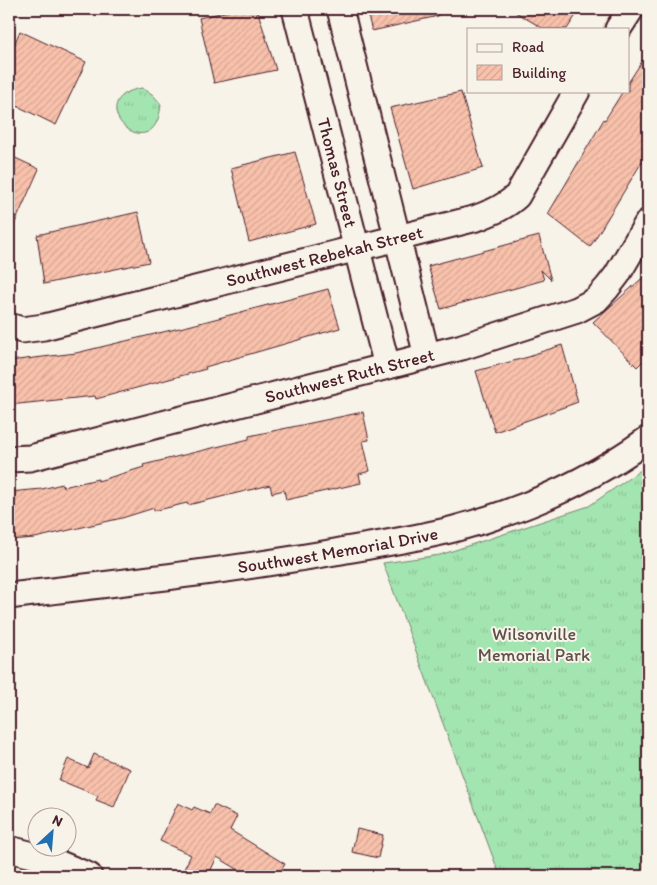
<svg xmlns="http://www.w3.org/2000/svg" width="657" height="885" font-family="Itim,sans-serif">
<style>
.grass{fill:url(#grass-tufts);stroke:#76826e}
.building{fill:url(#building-hatch);stroke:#4a1f2b}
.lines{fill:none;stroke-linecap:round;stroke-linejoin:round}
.minor-casing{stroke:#4a1f2b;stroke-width:29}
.minor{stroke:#f7f3e8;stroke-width:25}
.labels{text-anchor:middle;stroke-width:4;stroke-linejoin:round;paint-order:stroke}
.street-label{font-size:18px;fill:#4a1f2b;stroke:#f7f3e8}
.park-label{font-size:18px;fill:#60504c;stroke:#f7f3e8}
</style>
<defs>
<pattern id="grass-tufts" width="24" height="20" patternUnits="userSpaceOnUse" patternTransform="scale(1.25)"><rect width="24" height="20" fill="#a3e5b0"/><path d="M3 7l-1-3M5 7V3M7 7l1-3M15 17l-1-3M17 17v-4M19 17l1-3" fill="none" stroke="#8ec498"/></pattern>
<pattern id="building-hatch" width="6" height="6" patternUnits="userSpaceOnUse" patternTransform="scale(1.25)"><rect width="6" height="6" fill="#f8c1ab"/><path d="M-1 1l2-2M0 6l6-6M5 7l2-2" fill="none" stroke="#d6a593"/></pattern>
</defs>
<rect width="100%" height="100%" fill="#f7f3e8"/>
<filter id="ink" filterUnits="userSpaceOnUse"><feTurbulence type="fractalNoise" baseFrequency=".02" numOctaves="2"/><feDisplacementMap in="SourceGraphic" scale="10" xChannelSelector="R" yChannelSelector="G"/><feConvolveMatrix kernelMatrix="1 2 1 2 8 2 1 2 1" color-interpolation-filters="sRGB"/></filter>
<g filter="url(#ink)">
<path class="grass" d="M 142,88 L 152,94 L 161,104 C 155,174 76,99 142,88 Z
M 648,465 L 648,876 L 500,876 L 383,563 L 440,555 L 589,506 Z"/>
<path class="building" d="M 237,9 L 257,9 L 276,70 L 214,83 L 199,18 Z
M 366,9 L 437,9 L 438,16 L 372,31 Z
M 510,9 L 580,9 L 567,29 L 544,29 Z
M 20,31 L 86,62 L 56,125 L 9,102 L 9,57 Z
M 648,52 L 648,152 L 590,247 L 548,214 L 604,119 L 605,120 L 623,91 L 628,91 L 628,83 Z
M 461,92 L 483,168 L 413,189 L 390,108 Z
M 295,152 L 316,224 L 249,242 L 231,168 Z
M 9,155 L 39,169 L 9,236 Z
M 138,212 L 149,262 L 44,284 L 37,235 Z
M 539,236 L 551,280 L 541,270 L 544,280 L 441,309 L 428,266 Z
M 648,273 L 648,356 L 637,367 L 593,322 Z
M 328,289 L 340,328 L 205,367 L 206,369 L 96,399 L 95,396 L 9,405 L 9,361 L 76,353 L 192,325 Z
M 562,345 L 578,402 L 495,432 L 476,371 L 532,356 L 531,355 Z
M 363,412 L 369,440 L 363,441 L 370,471 L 359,474 L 361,483 L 286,500 L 284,490 L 272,493 L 270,485 L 188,505 L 187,503 L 154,511 L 154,508 L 122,518 L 35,538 L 9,540 L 9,492 L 42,489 L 62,484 L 63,487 L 98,479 L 98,481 L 144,467 L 143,465 L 249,439 L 249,436 Z
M 94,754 L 130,769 L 114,807 L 96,800 L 98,796 L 59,780 L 68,759 L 88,768 Z
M 178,803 L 192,810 L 194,807 L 210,814 L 214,805 L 237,816 L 230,830 L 285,864 L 278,876 L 249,876 L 217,857 L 208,876 L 199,876 L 184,869 L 191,855 L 160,841 Z
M 357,829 L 383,835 L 378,858 L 352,852 Z"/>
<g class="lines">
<g class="minor-casing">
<g id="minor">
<path id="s1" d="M 295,9 L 387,366"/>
<path d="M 340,9 L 427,356"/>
<path d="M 618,29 L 631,9"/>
<path id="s2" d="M 9,326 L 22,330 L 44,327 L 477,218 C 492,212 505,207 517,196 L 577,91"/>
<path id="s3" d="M 9,459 L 30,458 L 462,347 L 577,310 L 596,300 L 607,288 L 617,275 L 648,222"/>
<path id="s4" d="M 9,596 C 117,583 227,571 335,552 C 374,545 415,539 454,529 C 522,511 590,481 648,439"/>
<path d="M 9,849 L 45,858 L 89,876"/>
</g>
</g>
<use href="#minor" class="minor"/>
</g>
</g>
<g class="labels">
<g class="street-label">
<text dy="6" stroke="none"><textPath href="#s1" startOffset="169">Thomas Street</textPath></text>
<text dy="6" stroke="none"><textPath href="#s2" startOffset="325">Southwest Rebekah Street</textPath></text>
<text dy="6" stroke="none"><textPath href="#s3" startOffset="351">Southwest Ruth Street</textPath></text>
<text dy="6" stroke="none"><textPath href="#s4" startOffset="332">Southwest Memorial Drive</textPath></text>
</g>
<g class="park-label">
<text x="534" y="640">Wilsonville<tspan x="534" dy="21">Memorial Park</tspan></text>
</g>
</g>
<rect width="657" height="885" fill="none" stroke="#f7f3e8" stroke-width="30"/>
<rect x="15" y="15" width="627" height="855" fill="none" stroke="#4a1f2b" stroke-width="2" filter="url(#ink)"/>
<rect x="467" y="28" width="162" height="65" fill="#f7f3e8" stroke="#b29e9c"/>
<rect x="477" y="44" width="25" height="8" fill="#f7f3e8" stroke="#b29e9c"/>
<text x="512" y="52" font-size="15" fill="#4a1f2b">Road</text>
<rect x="477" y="65" width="25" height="15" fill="url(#building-hatch)" stroke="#b29e9c"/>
<text x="512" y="78" font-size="15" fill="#4a1f2b">Building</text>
<g transform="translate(52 832) rotate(26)"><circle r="24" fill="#f7f3e8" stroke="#b29e9c"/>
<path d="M0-4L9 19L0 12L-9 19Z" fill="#1f6fb2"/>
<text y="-8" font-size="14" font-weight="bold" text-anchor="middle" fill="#4a1f2b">N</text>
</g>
</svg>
